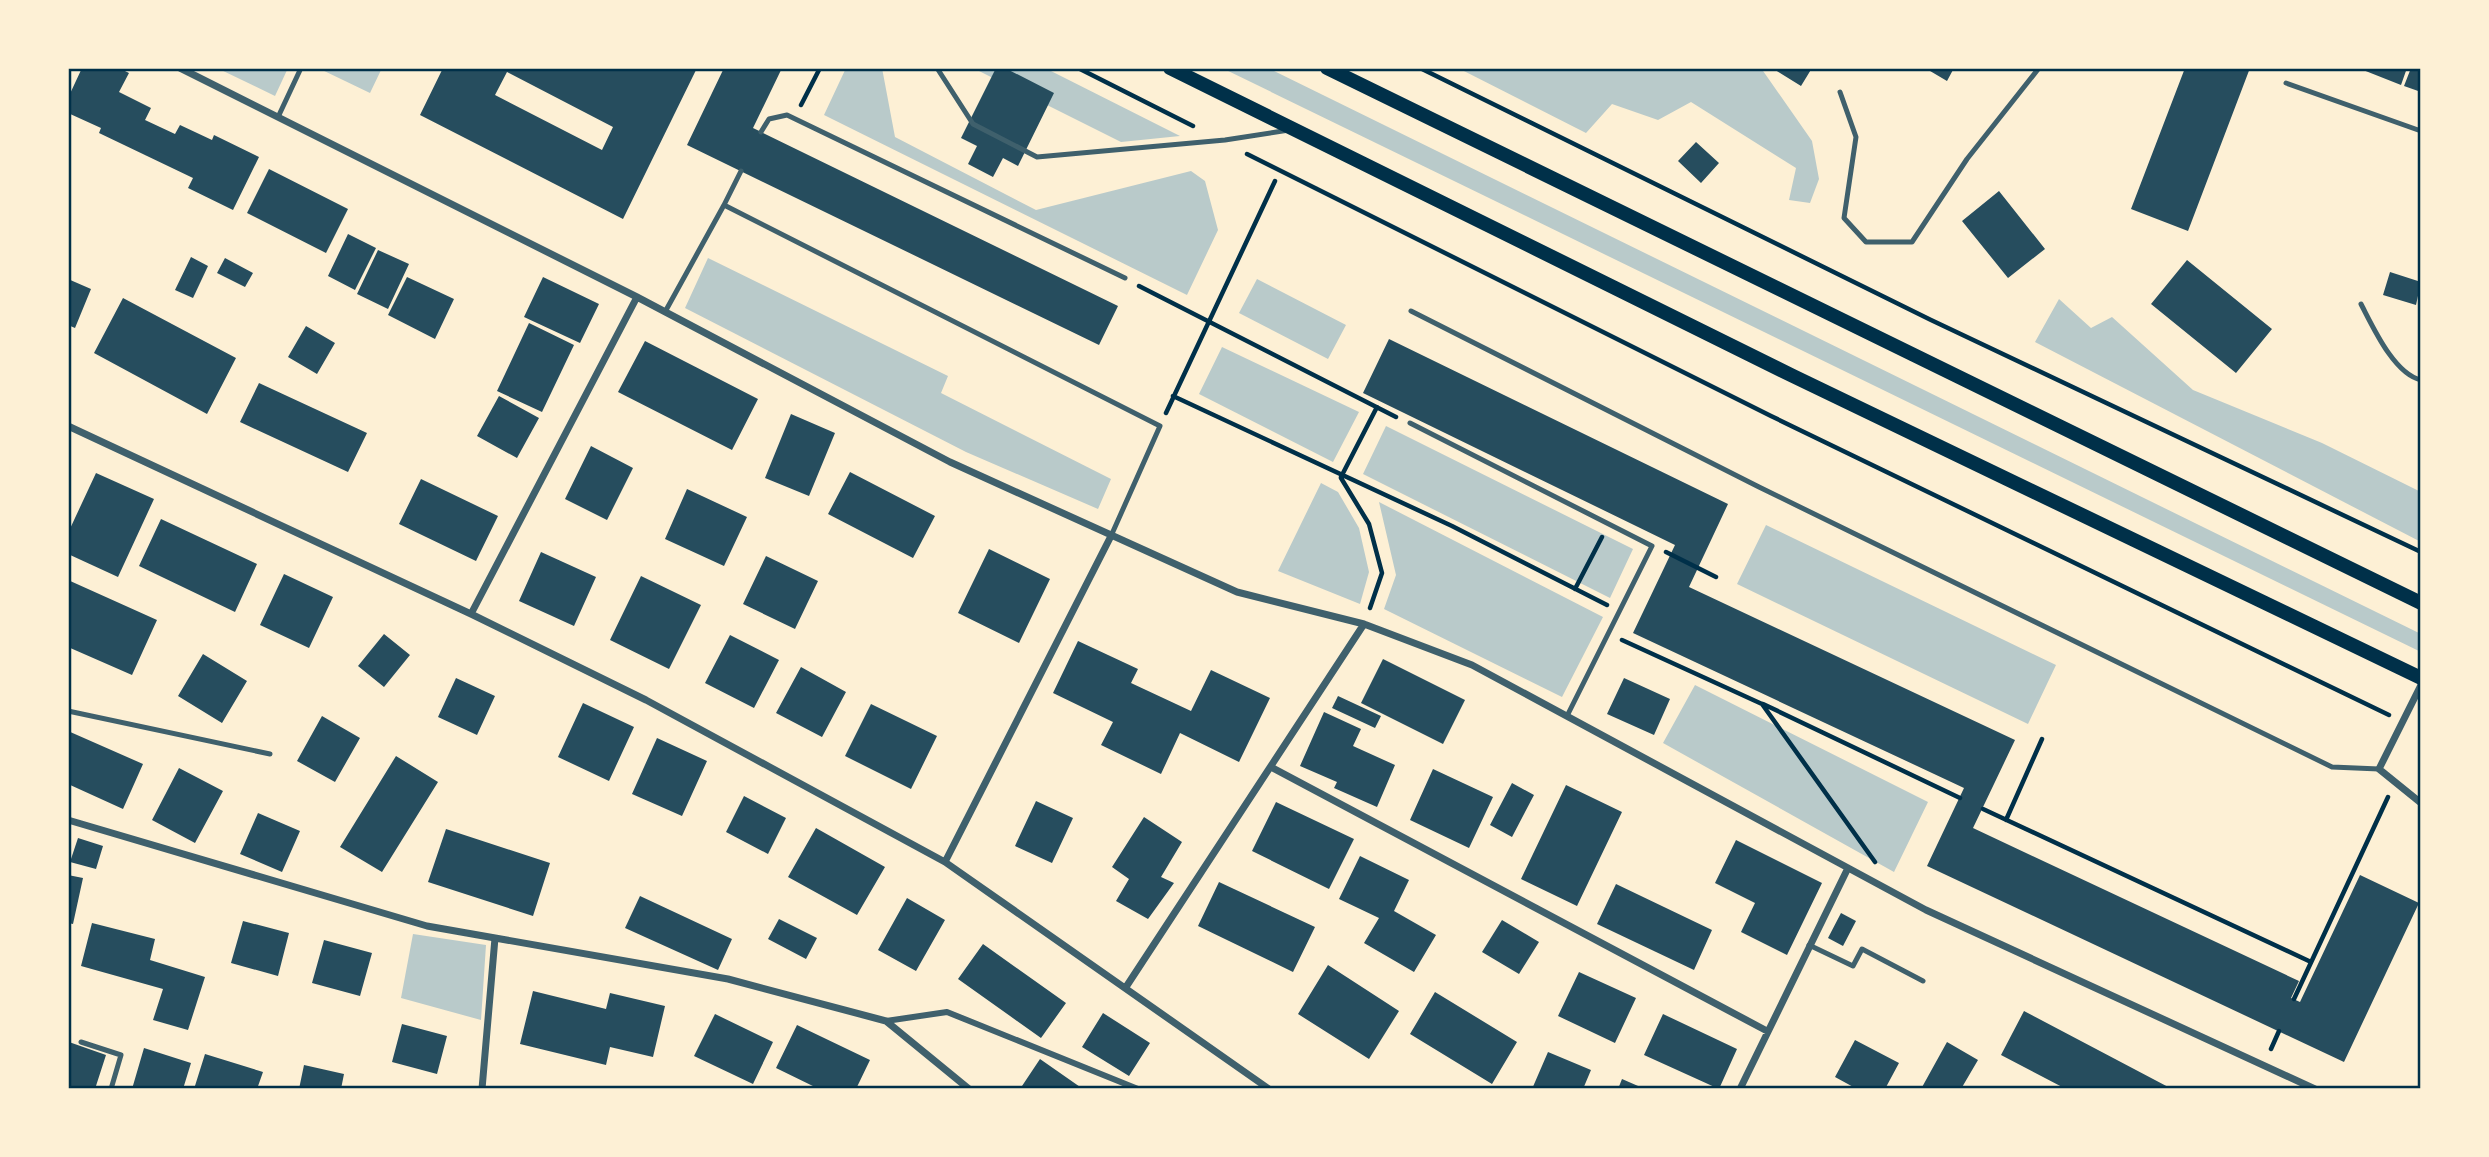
<svg xmlns="http://www.w3.org/2000/svg" width="2489" height="1157" font-family="Rubik,sans-serif">
<style>
.green{fill:#b9caca}
.building{fill:#264d5e;fill-rule:evenodd}
.lines{fill:none;stroke-linecap:round;stroke-linejoin:round}
.path{stroke:#003049;stroke-width:4.5}
.service{stroke:#3f606c;stroke-width:5}
.pedestrian{stroke:#3f606c;stroke-width:6}
.minor{stroke:#3f606c;stroke-width:7}
.secondary{stroke:#003049;stroke-width:14}
.neatline{fill:none;stroke:#003049;stroke-width:2.5}
</style>
<rect width="100%" height="100%" fill="#fdf0d5"/>
<path class="green" d="M 217,68 L 288,68 L 275,96 Z
M 318,68 L 382,68 L 370,93 Z
M 846,68 L 882,68 L 895,137 L 1036,210 L 1191,171 L 1205,181 L 1218,230 L 1187,295 L 824,115 Z
M 973,68 L 1045,68 L 1180,136 L 1121,142 Z
M 1222,68 L 1268,68 L 2421,634 L 2421,652 Z
M 1458,68 L 1761,68 L 1812,141 L 1819,179 L 1810,203 L 1789,200 L 1796,168 L 1691,102 L 1658,120 L 1612,104 L 1586,133 Z
M 708,258 L 948,376 L 941,393 L 1111,479 L 1098,509 L 966,452 L 685,308 Z
M 1257,279 L 1346,325 L 1328,359 L 1239,313 Z
M 2059,299 L 2091,328 L 2112,317 L 2193,390 L 2322,443 L 2421,492 L 2421,542 L 2035,342 Z
M 1222,347 L 1359,412 L 1333,462 L 1199,394 Z
M 1386,426 L 1633,549 L 1610,598 L 1363,474 Z
M 1321,483 L 1338,492 L 1359,528 L 1369,572 L 1360,604 L 1278,571 Z
M 1379,502 L 1603,617 L 1562,697 L 1384,609 L 1396,575 Z
M 1766,525 L 2056,665 L 2028,724 L 1737,584 Z
M 1695,685 L 1928,802 L 1894,872 L 1663,743 Z
M 413,934 L 486,945 L 481,1020 L 401,998 Z"/>
<path class="building" d="M 82,68 L 119,68 L 129,73 L 119,92 L 151,108 L 145,120 L 175,134 L 180,125 L 212,140 L 214,135 L 259,157 L 233,210 L 188,188 L 193,178 L 99,133 L 101,128 L 68,113 L 68,98 Z
M 443,68 L 697,68 L 623,219 L 420,115 ZM 507,72 L 613,127 L 602,150 L 495,95 Z
M 724,68 L 782,68 L 753,128 L 1118,306 L 1099,345 L 687,145 Z
M 996,68 L 1005,68 L 1054,93 L 1018,166 L 1003,158 L 993,177 L 968,164 L 977,146 L 961,138 Z
M 1772,68 L 1812,68 L 1801,86 Z
M 1925,68 L 1954,68 L 1947,81 Z
M 2185,68 L 2250,68 L 2188,231 L 2131,209 Z
M 2358,68 L 2407,68 L 2401,85 Z
M 2411,68 L 2421,68 L 2421,92 L 2404,86 Z
M 1696,142 L 1719,163 L 1701,183 L 1678,161 Z
M 269,169 L 348,209 L 326,253 L 247,213 Z
M 1999,191 L 2045,249 L 2008,278 L 1962,221 Z
M 348,234 L 376,248 L 355,290 L 328,276 Z
M 378,250 L 409,264 L 388,309 L 357,294 Z
M 191,257 L 208,266 L 193,298 L 175,290 Z
M 225,258 L 253,273 L 245,287 L 217,273 Z
M 2187,260 L 2272,329 L 2236,373 L 2151,304 Z
M 2390,272 L 2421,282 L 2416,305 L 2383,295 Z
M 407,277 L 454,299 L 435,339 L 388,315 Z
M 543,277 L 599,304 L 580,343 L 524,317 Z
M 68,279 L 91,289 L 75,328 L 68,325 Z
M 123,298 L 236,358 L 207,414 L 94,353 Z
M 529,323 L 574,345 L 542,412 L 497,391 Z
M 306,326 L 335,343 L 317,374 L 288,357 Z
M 1389,339 L 1728,504 L 1689,587 L 2015,740 L 1973,828 L 2299,981 L 2291,998 L 2300,1002 L 2360,875 L 2419,903 L 2344,1062 L 1927,866 L 1964,788 L 1633,633 L 1675,545 L 1363,393 Z
M 645,341 L 758,399 L 732,450 L 618,392 Z
M 259,383 L 367,433 L 348,472 L 240,422 Z
M 499,396 L 539,418 L 517,458 L 477,436 Z
M 791,414 L 835,433 L 809,496 L 765,478 Z
M 591,446 L 633,468 L 607,520 L 565,499 Z
M 850,472 L 935,516 L 913,558 L 828,514 Z
M 96,473 L 154,499 L 118,577 L 68,554 L 68,533 Z
M 421,479 L 498,516 L 476,561 L 399,524 Z
M 687,489 L 747,517 L 724,566 L 665,539 Z
M 161,519 L 257,564 L 235,612 L 139,566 Z
M 989,549 L 1050,579 L 1019,643 L 958,613 Z
M 541,552 L 596,577 L 574,626 L 519,601 Z
M 766,556 L 818,581 L 795,629 L 743,604 Z
M 284,574 L 333,597 L 309,648 L 260,625 Z
M 641,576 L 701,605 L 669,669 L 610,640 Z
M 68,580 L 157,620 L 132,675 L 68,647 Z
M 384,634 L 410,655 L 384,687 L 358,666 Z
M 730,635 L 779,660 L 754,708 L 705,683 Z
M 1078,641 L 1138,669 L 1131,683 L 1191,711 L 1211,670 L 1270,698 L 1239,762 L 1180,733 L 1161,774 L 1101,745 L 1113,722 L 1053,693 Z
M 203,654 L 247,681 L 222,723 L 178,696 Z
M 1383,659 L 1465,700 L 1443,744 L 1361,703 Z
M 801,667 L 846,692 L 822,737 L 776,713 Z
M 456,678 L 495,696 L 477,735 L 438,717 Z
M 1624,678 L 1670,699 L 1654,735 L 1607,714 Z
M 1338,696 L 1381,716 L 1375,728 L 1332,708 Z
M 583,703 L 634,727 L 609,781 L 558,757 Z
M 871,704 L 937,736 L 911,789 L 845,756 Z
M 1324,712 L 1361,729 L 1353,746 L 1395,765 L 1377,807 L 1334,788 L 1337,782 L 1300,766 Z
M 322,716 L 360,738 L 335,782 L 297,761 Z
M 68,731 L 143,764 L 123,809 L 68,784 Z
M 657,738 L 707,761 L 682,816 L 632,794 Z
M 396,756 L 438,782 L 382,872 L 340,847 Z
M 179,768 L 223,791 L 195,843 L 152,820 Z
M 1433,769 L 1493,797 L 1469,848 L 1410,820 Z
M 1512,783 L 1534,795 L 1512,837 L 1490,825 Z
M 1566,785 L 1622,812 L 1577,906 L 1521,879 Z
M 744,796 L 786,818 L 768,854 L 726,832 Z
M 1036,801 L 1073,818 L 1052,863 L 1015,846 Z
M 1276,802 L 1354,839 L 1329,889 L 1252,851 Z
M 258,813 L 300,831 L 282,872 L 240,854 Z
M 1144,817 L 1182,842 L 1161,877 L 1174,883 L 1148,919 L 1116,901 L 1129,879 L 1112,867 Z
M 816,828 L 885,867 L 857,915 L 788,877 Z
M 446,829 L 550,863 L 533,916 L 428,882 Z
M 78,838 L 103,846 L 96,869 L 70,862 Z
M 1736,840 L 1822,883 L 1787,955 L 1741,932 L 1755,903 L 1715,883 Z
M 1360,856 L 1409,880 L 1394,911 L 1436,935 L 1414,972 L 1364,943 L 1379,918 L 1339,899 Z
M 68,875 L 83,878 L 73,924 L 68,923 Z
M 1219,882 L 1315,927 L 1293,972 L 1198,926 Z
M 1616,884 L 1712,930 L 1694,970 L 1597,924 Z
M 640,896 L 732,939 L 718,970 L 625,928 Z
M 907,898 L 945,920 L 916,971 L 878,950 Z
M 1841,913 L 1856,921 L 1843,946 L 1828,938 Z
M 779,919 L 817,938 L 806,959 L 768,939 Z
M 1502,920 L 1539,942 L 1519,974 L 1482,952 Z
M 243,921 L 289,933 L 278,976 L 231,963 Z
M 92,923 L 155,939 L 150,960 L 205,977 L 188,1030 L 153,1020 L 163,989 L 81,966 Z
M 324,940 L 372,953 L 360,996 L 312,983 Z
M 983,944 L 1066,1003 L 1041,1038 L 958,979 Z
M 1328,965 L 1399,1011 L 1369,1059 L 1298,1014 Z
M 1579,972 L 1636,998 L 1615,1043 L 1558,1016 Z
M 533,991 L 606,1009 L 610,993 L 665,1006 L 653,1057 L 610,1047 L 606,1065 L 520,1044 Z
M 1435,992 L 1517,1042 L 1492,1084 L 1410,1034 Z
M 2024,1011 L 2172,1089 L 2066,1089 L 2001,1055 Z
M 1103,1013 L 1150,1043 L 1129,1076 L 1082,1047 Z
M 715,1014 L 773,1042 L 753,1084 L 694,1056 Z
M 1663,1014 L 1737,1049 L 1719,1089 L 1644,1055 Z
M 402,1024 L 447,1036 L 437,1074 L 392,1062 Z
M 797,1025 L 870,1060 L 856,1089 L 819,1089 L 776,1068 Z
M 1855,1040 L 1899,1063 L 1885,1089 L 1857,1089 L 1835,1077 Z
M 69,1042 L 106,1055 L 95,1089 L 68,1089 Z
M 1947,1042 L 1978,1060 L 1961,1089 L 1921,1089 Z
M 144,1048 L 191,1063 L 183,1089 L 132,1089 Z
M 1548,1052 L 1591,1070 L 1583,1089 L 1532,1089 Z
M 205,1054 L 263,1072 L 257,1089 L 194,1089 Z
M 1040,1059 L 1083,1089 L 1020,1089 Z
M 304,1065 L 344,1074 L 341,1089 L 299,1089 Z
M 1622,1079 L 1645,1089 L 1618,1089 Z"/>
<g class="lines">
<path class="path" d="M 1078,68 L 1193,126
M 1420,68 L 1931,320 L 2421,552
M 801,105 L 820,68
M 1247,154 L 1771,416 L 2389,715
M 1139,286 L 1396,417
M 1173,396 L 1452,526 L 1607,605
M 1166,413 L 1275,181
M 1341,477 L 1377,407
M 1341,478 L 1369,524 L 1382,573 L 1370,608
M 1666,552 L 1716,577
M 1575,589 L 1602,537
M 1622,640 L 1762,704 L 1875,862
M 1763,704 L 1960,798
M 1983,809 L 2311,962
M 2006,820 L 2042,739
M 2294,999 L 2388,797
M 2271,1049 L 2279,1031"/>
<path class="service" d="M 937,68 L 973,124 L 1037,157 L 1225,140 L 1289,130
M 2286,83 L 2421,131
M 1840,92 L 1856,137 L 1844,218 L 1866,242 L 1912,242 L 1967,159 L 2039,68
M 279,115 L 301,68
M 761,132 L 769,119 L 787,115 L 1125,278
M 724,205 L 741,171
M 2361,304 C 2373,327 2394,374 2421,380
M 1411,311 L 1759,487 L 2332,767 L 2379,769
M 665,312 L 724,205 L 1160,426 L 1111,536
M 1410,423 L 1652,546 L 1567,716
M 68,711 L 270,754
M 1809,945 L 1853,966 L 1862,949 L 1923,981
M 81,1042 L 121,1055 L 111,1089"/>
<path class="pedestrian" d="M 886,1021 L 947,1012 L 1138,1089"/>
<path class="minor" d="M 180,68 L 637,297 L 950,462 L 1237,592 L 1364,624 L 1472,665 L 1926,910 L 2315,1089
M 68,426 L 471,614 L 646,700 L 945,862 L 1269,1089
M 471,614 L 637,297
M 2421,685 L 2379,769 L 2421,803
M 1271,767 L 1767,1031
M 68,820 L 427,926 L 728,979 L 886,1021 L 969,1089
M 945,862 L 1111,536
M 1126,987 L 1364,624
M 482,1089 L 495,938
M 1740,1089 L 1848,868"/>
<path class="secondary" d="M 1170,68 L 1793,376 L 2421,678
M 1327,68 L 2421,603"/>
</g>
<rect width="2489" height="1157" fill="none" stroke="#fdf0d5" stroke-width="140"/>
<rect x="70" y="70" width="2349" height="1017" class="neatline"/>
</svg>
